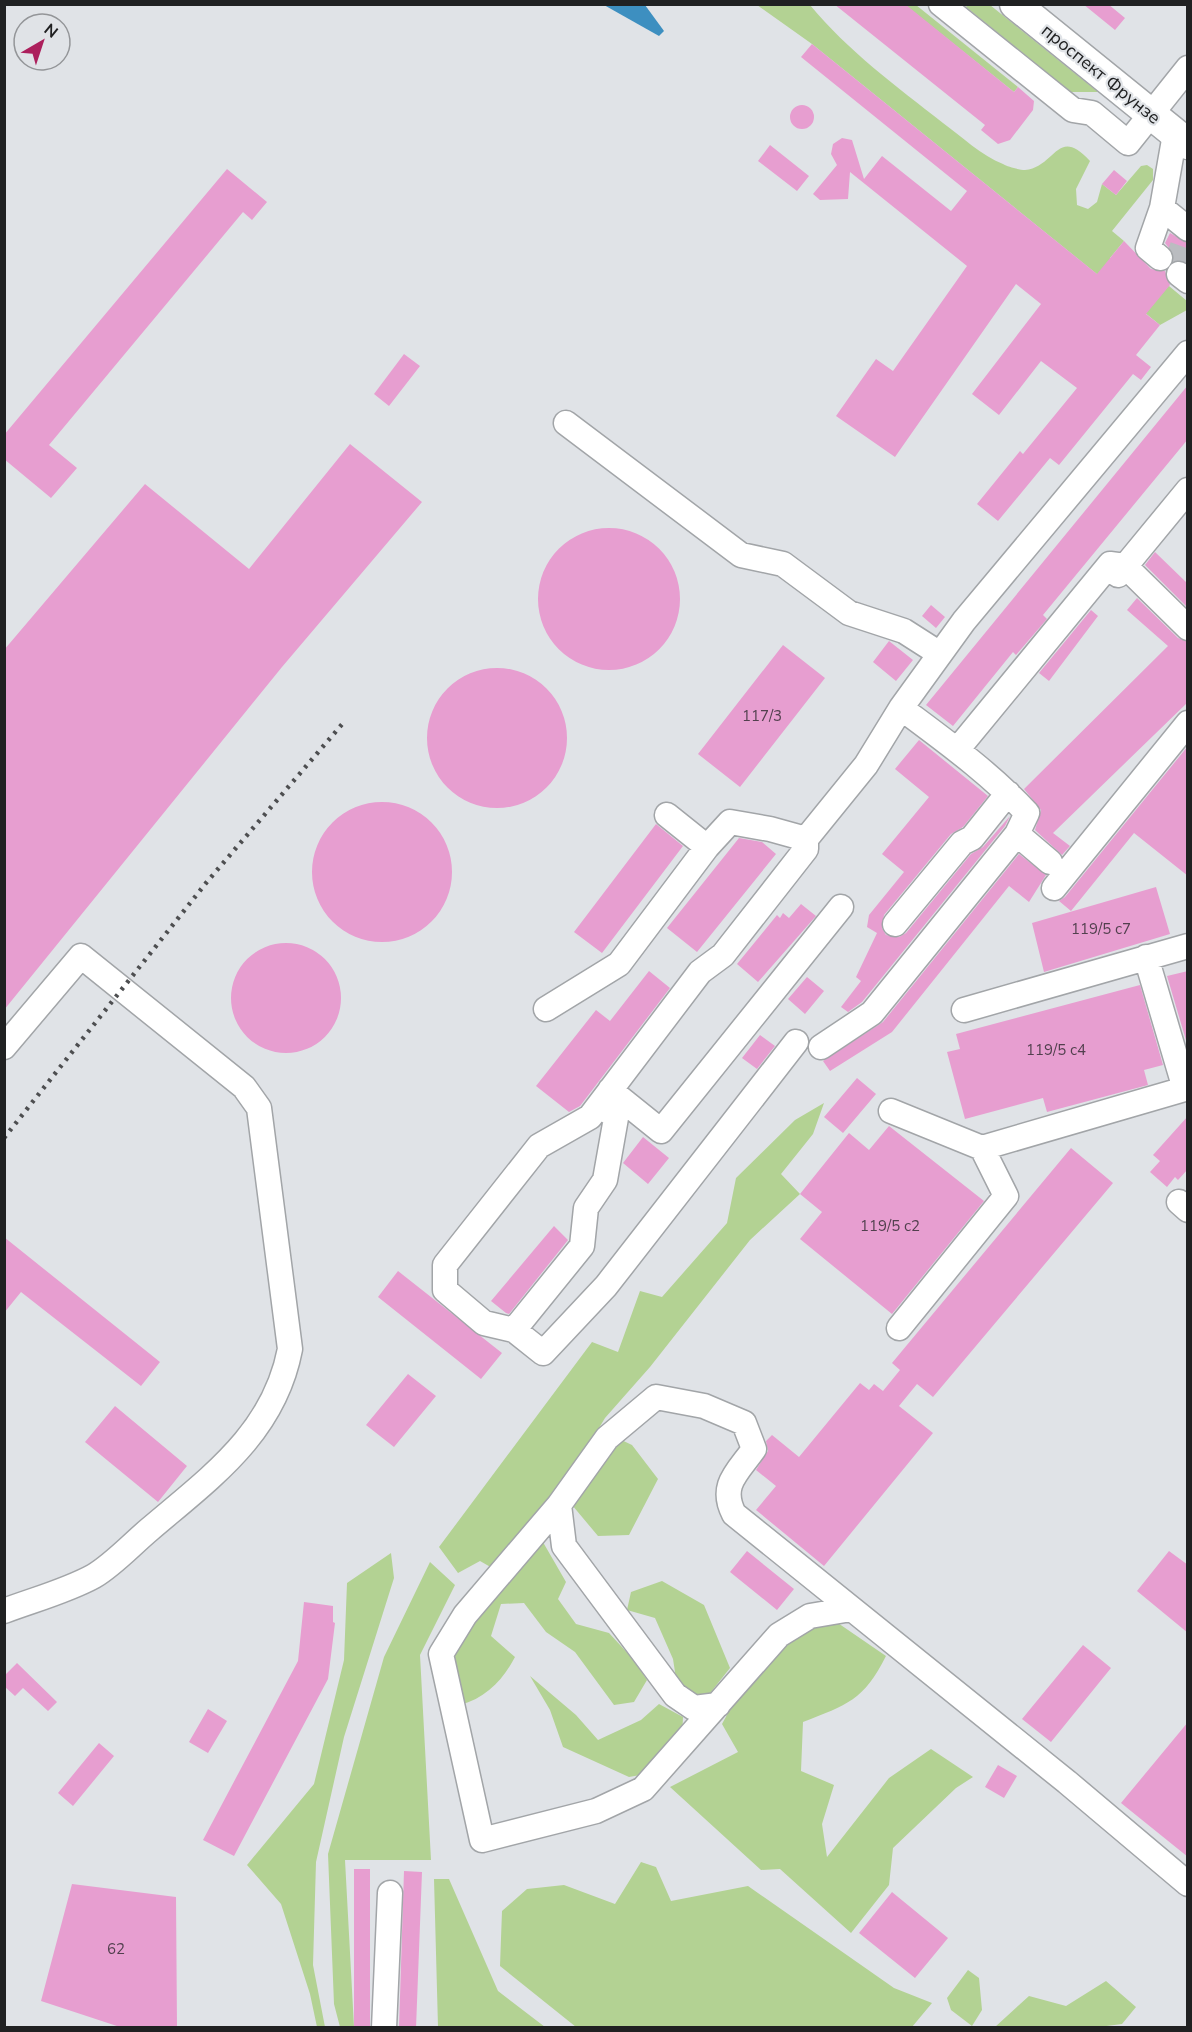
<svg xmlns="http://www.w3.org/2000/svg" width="1192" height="2032" font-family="'Nunito Sans',sans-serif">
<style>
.green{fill:#b3d293}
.water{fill:#3d8fc0}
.building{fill:#e79ed0}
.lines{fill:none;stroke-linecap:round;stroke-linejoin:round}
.minor-tunnel{stroke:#babcc0;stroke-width:24;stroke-dasharray:24 12;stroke-linecap:butt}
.minor-casing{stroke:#a2a5a8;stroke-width:27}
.major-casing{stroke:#a2a5a8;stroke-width:33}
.minor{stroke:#fff;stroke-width:24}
.major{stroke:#fff;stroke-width:30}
.rail{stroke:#4d4e50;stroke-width:4.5;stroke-dasharray:3 6;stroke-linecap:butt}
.labels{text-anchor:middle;stroke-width:4.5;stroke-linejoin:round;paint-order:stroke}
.number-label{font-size:15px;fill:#52404e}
.street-label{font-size:18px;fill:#202122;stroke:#e0e3e7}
</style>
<rect width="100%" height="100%" fill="#e0e3e7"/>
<path class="green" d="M 968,4 L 990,5 L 1098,92 L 1071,92 L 966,7 Z
M 757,5 L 810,5 C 848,51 896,86 943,123 C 961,136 982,156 1003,164 C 1008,167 1020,170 1025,170 C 1056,167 1057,125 1090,161 L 1076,189 L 1077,205 L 1088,209 L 1097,202 L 1102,184 L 1116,195 L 1141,166 L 1147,165 L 1153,169 L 1153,180 L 1112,231 L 1124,241 L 1110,258 L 1169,286 L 1187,301 L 1187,310 L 1160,325 L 812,44 Z
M 905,5 L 916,5 L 1018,87 L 1014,92 Z
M 824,1103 L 813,1134 L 781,1174 L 800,1194 L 750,1240 L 650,1367 L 605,1418 L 560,1493 L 494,1569 L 480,1561 L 458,1573 L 439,1547 L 592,1342 L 618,1352 L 640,1291 L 662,1297 L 727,1223 L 736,1178 L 795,1120 Z
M 615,1437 L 632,1445 L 658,1479 L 629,1535 L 598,1536 L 567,1499 Z
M 540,1537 L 566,1582 L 558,1599 L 576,1624 L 609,1633 L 633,1659 L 647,1680 L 634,1702 L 614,1705 L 575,1652 L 546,1632 L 524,1603 L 501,1604 L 491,1636 L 515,1657 C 503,1680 486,1698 460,1705 L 452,1659 L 463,1632 Z
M 391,1553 L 394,1578 L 344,1737 L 316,1862 L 313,1965 L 325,2027 L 317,2027 L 310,1994 L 281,1904 L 247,1865 L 314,1784 L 344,1660 L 347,1583 Z
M 430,1562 L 455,1585 L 420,1655 L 431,1860 L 345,1860 L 354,2027 L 340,2027 L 334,2004 L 328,1854 L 384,1657 Z
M 662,1581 L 704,1605 L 730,1668 L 707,1697 L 688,1698 L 677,1685 L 673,1659 L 655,1618 L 627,1610 L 631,1592 Z
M 832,1619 L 886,1656 C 864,1700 847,1705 803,1722 L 801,1771 L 834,1785 L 822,1824 L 827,1857 L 889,1778 L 931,1749 L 973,1777 L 956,1788 L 893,1848 L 889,1885 L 851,1933 L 780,1869 L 761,1870 L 670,1787 L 738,1752 L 722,1724 L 740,1691 L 781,1643 Z
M 530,1676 L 576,1715 L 598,1740 L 641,1720 L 659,1704 L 683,1717 L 682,1738 L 646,1774 L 629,1777 L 563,1747 L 550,1710 Z
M 641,1862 L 656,1867 L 671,1901 L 748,1886 L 894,1988 L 932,2003 L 912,2027 L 576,2027 L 500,1966 L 502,1911 L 527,1889 L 564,1885 L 615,1904 Z
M 434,1879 L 449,1879 L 498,1991 L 545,2027 L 438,2027 Z
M 968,1970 L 979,1978 L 982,2010 L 972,2026 L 951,2010 L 947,1998 Z
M 1106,1981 L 1136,2007 L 1122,2024 L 1091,2028 L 995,2027 L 1029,1996 L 1066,2006 Z"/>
<path class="water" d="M 604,5 L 645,5 L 664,31 L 659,36 Z"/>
<path class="building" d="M 834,4 L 905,4 L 1014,92 L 1018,87 L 1034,101 L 1033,110 L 1010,140 L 998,144 L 981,130 L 985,125 Z
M 1083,4 L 1108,4 L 1125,18 L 1115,30 Z
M 812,44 L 1097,274 L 1124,241 L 1151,269 L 1165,271 L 1170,285 L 1146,314 L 1160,325 L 1136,355 L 1151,367 L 1141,380 L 1133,374 L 1059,465 L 1050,458 L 998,521 L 977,504 L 1020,451 L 1023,454 L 1077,388 L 1041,361 L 999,415 L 972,394 L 1041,304 L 1016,284 L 895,457 L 836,416 L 876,359 L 893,371 L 967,266 L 850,172 L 848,199 L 820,200 L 813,194 L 837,165 L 831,154 L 833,144 L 842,138 L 852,140 L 864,179 L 882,156 L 951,211 L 967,191 L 801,57 Z
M790 117a12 12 0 1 1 24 0a12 12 0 1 1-24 0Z
M 770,145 L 809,176 L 797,191 L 758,161 Z
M 227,169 L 267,202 L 252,220 L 243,212 L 49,445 L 77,468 L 51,498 L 4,459 L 4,435 Z
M 1114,170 L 1127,181 L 1116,195 L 1102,184 Z
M 1170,233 L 1188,243 L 1188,263 L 1174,261 L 1173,253 L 1165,243 Z
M 404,354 L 420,366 L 389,406 L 374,394 Z
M 1188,385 L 1188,439 L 1043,615 L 1047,619 L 1016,655 L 1013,652 L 953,726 L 926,705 Z
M 350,444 L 422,502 L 282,667 L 4,1010 L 4,650 L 145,484 L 249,569 Z
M538 599a71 71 0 1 1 142 0a71 71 0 1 1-142 0Z
M 1155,552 L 1188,584 L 1188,608 L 1145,565 Z
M 1137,598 L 1178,638 L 1188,642 L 1188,702 L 1053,833 L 1070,846 L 1062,855 L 1035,830 L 1041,810 L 1024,789 L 1168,646 L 1127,610 Z
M 931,605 L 945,617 L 936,628 L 922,616 Z
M 1091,610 L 1098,616 L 1049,681 L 1039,673 Z
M 889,641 L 913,660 L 896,681 L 873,662 Z
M 783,645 L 825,678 L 740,787 L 698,754 Z
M427 738a70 70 0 1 1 140 0a70 70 0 1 1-140 0Z
M 919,740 L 988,796 L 963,827 L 951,834 L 884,915 L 882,928 L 886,935 L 899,937 L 906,933 L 971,854 L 983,847 L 1010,816 L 1005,826 L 862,1002 L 848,1012 L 841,1007 L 861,981 L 856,977 L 877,933 L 867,927 L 869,915 L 904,872 L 882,854 L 929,797 L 895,769 Z
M 1188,746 L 1188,876 L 1134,833 L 1071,911 L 1059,901 L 1065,897 Z
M312 872a70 70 0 1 1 140 0a70 70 0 1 1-140 0Z
M 656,824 L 683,846 L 602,953 L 574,932 Z
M 739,838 L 762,842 L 776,854 L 697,952 L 667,928 Z
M 1019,854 L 1046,875 L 1029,902 L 1009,886 L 892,1032 L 830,1071 L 823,1061 L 883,1022 Z
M 1156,887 L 1170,934 L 1044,972 L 1032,923 Z
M 801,904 L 816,916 L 758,982 L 737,964 L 777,915 L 780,918 L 783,913 L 789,918 Z
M231 998a55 55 0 1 1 110 0a55 55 0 1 1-110 0Z
M 649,971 L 670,988 L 580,1106 L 569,1112 L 536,1086 L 596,1010 L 610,1021 Z
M 1188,971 L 1188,1047 L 1167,976 Z
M 807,977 L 824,991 L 805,1014 L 788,999 Z
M 1140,985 L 1163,1065 L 1144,1070 L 1148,1085 L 1047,1112 L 1043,1098 L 965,1119 L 947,1052 L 960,1049 L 956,1034 Z
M 760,1035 L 775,1046 L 757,1069 L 742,1058 Z
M 857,1078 L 876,1094 L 843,1133 L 824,1117 Z
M 1188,1116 L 1188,1169 L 1178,1180 L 1175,1177 L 1167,1187 L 1150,1172 L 1160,1161 L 1153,1155 Z
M 889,1126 L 984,1201 L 892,1314 L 800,1239 L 822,1212 L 800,1194 L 849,1133 L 869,1150 Z
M 643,1137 L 669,1158 L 648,1184 L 623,1163 Z
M 1071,1148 L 1113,1183 L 933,1397 L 917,1384 L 899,1406 L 933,1433 L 824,1566 L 756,1510 L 776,1486 L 756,1470 L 768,1451 L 766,1441 L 772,1435 L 799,1457 L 860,1383 L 869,1390 L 874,1384 L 883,1391 L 900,1370 L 892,1363 Z
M 554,1226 L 568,1240 L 509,1314 L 506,1313 L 491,1301 Z
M 4,1237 L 160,1362 L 141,1386 L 21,1292 L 4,1313 Z
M 398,1271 L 502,1353 L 481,1379 L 378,1297 Z
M 408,1374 L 436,1396 L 394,1447 L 366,1425 Z
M 115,1406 L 187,1466 L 158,1502 L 85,1442 Z
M 747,1551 L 794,1589 L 777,1610 L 730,1572 Z
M 1169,1551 L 1188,1565 L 1188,1633 L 1137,1591 Z
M 304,1602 L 333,1606 L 333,1622 L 335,1623 L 328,1679 L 234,1856 L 203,1840 L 298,1661 Z
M 1083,1645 L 1111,1668 L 1051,1742 L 1022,1719 Z
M 17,1663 L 57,1702 L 48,1711 L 23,1688 L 15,1696 L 4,1686 L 4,1676 Z
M 208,1709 L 227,1721 L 208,1753 L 189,1742 Z
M 1188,1722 L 1188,1857 L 1121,1803 Z
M 99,1743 L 114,1756 L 73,1806 L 58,1793 Z
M 998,1765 L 1017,1776 L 1004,1798 L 985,1787 Z
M 354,1869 L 370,1869 L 370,2028 L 354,2028 Z
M 404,1871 L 422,1872 L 416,2028 L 399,2028 Z
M 72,1884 L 176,1897 L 177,2028 L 123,2028 L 41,2001 Z
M 892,1892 L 948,1938 L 915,1978 L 859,1933 Z"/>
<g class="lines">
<path class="minor-tunnel" d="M 1174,269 L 1185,238"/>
<g class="minor-casing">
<path id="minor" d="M 941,4 L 1073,110 L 1092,113 L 1128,143 L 1188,68
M 1162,208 L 1188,229
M 1160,258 L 1148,248 L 1162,208 L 1175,134
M 1179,274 L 1188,281
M 566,423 L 741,555 L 783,564 L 849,613 L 904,631 L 940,654
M 1118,575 L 1188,490
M 957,750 L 1110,564 L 1125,566 L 1188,628
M 667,815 L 707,847
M 1017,834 L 1050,862
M 1054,888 L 1188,723
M 895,924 L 962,843 L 972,838 L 1008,793
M 1146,957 L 1185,1089
M 546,1009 L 619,964 L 707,847 L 730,822 L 770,829 L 806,839
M 964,1010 L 1188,946
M 796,1042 L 606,1286 L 543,1353 L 514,1330 L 484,1323 L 445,1290 L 445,1265 L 539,1146 L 590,1117 L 700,972 L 723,955 L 806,849 L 806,839 L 866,765 L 901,708 L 964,621 L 1188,353
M 4,1047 L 81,956 L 244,1087 L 259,1108 L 290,1349 C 274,1433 211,1477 150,1529 C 132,1544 114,1564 94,1576 C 67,1591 33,1600 4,1611
M 821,1047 L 872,1013 L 1017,834 L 1027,813 C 990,773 945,741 901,708
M 610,1090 L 661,1131 L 841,907
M 891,1111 L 982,1148 L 1188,1088
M 1179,1202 L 1188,1210
M 899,1328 L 1006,1196 L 982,1148
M 514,1330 L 582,1246 L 586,1208 L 605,1180 L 616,1118 L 600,1104
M 559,1505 L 465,1615 L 441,1654 L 482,1840 L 596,1811 L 643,1789 L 779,1635 L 810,1616 L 851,1609
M 718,1705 L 694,1708 L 675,1695 L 564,1546 L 559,1505 L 607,1438 L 656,1397 L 704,1406 L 744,1423 L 754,1449 C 738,1472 719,1485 734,1514 L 1067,1782 L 1188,1884
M 384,2028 L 390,1893"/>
</g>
<g class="major-casing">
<path id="major" d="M 1015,4 L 1188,144"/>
</g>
<use href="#minor" class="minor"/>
<use href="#major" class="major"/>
<path class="rail" d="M 4,1138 L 206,883 L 344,722"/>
</g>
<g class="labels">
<g class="number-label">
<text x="762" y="721">117/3</text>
<text x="1101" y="934">119/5 с7</text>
<text x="1056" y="1055">119/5 с4</text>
<text x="890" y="1231">119/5 с2</text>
<text x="116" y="1954">62</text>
</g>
<g class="street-label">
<text transform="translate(1101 74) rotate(39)" y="6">проспект Фрунзе</text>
</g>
</g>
<rect width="1192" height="2032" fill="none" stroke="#202122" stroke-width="12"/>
<g transform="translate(42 42) rotate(39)"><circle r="28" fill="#e0e3e7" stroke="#939598" stroke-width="1.5"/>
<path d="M0-4.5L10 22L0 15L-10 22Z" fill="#ac1f5c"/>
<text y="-9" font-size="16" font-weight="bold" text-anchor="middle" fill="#202122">N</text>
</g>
</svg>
